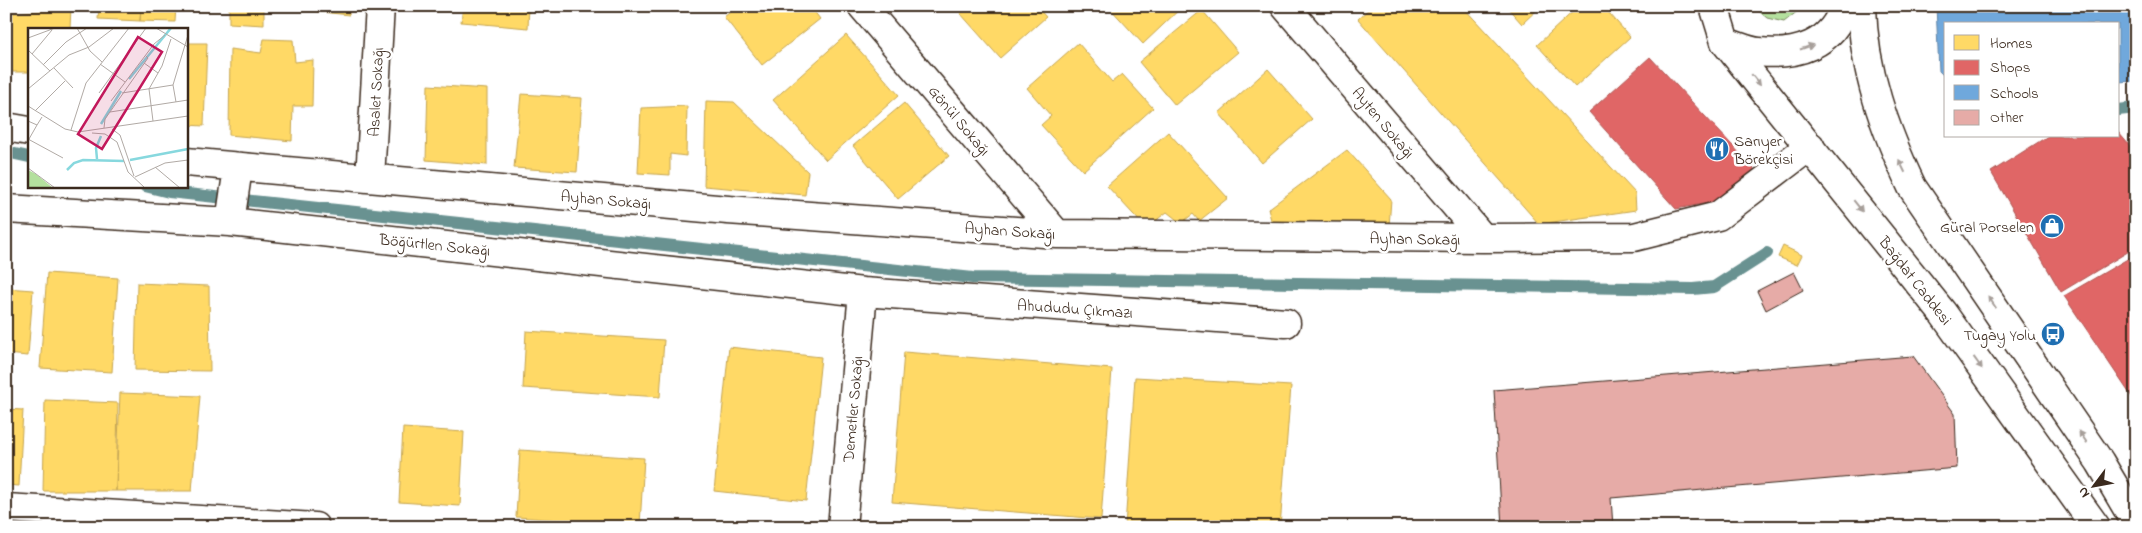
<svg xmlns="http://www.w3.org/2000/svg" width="2142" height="533" font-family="'Indie Flower',sans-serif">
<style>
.green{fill:#b4e09e;stroke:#78855e}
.homes{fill:#ffd966;stroke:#c4a450}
.shops{fill:#e06666;stroke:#ae5450}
.schools{fill:#6fa8dc;stroke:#5f82a3}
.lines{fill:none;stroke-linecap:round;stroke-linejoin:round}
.stream{stroke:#699291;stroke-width:12}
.building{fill:#e6aba7;stroke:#3b2a1e}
.minor-casing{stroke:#3b2a1e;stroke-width:31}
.major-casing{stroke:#3b2a1e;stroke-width:31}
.minor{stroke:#fff;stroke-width:28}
.major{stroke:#fff;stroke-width:28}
.oneway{fill:#a79f9a}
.labels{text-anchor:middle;stroke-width:5;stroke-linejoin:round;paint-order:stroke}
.street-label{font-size:16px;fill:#3b2a1e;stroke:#fff}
.poi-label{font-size:16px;fill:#3b2a1e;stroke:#fff;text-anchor:end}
.inset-river{fill:none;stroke:#87d8de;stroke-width:2.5}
.inset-road{fill:none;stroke:#b1aaa5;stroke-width:1}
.view{fill:#c2185b;fill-opacity:0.15;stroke:#c2185b;stroke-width:2.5}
.inset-edge{fill:none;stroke:#3b2a1e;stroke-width:2.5}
</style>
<rect width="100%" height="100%" fill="#fff"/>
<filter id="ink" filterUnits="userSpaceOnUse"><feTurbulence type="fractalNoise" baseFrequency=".02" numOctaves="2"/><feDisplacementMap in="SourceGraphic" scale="10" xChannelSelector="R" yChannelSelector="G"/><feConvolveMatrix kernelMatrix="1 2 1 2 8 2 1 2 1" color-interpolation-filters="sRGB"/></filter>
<g filter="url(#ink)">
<path class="green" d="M 1753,6 L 1804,6 L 1784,22 L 1767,18 Z"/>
<path class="homes" d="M 41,6 L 71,6 L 70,29 L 29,29 L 29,72 L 12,72 L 11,13 L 41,11 Z
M 99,6 L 141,6 L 140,21 L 98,19 Z
M 141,6 L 176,6 L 175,22 L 140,21 Z
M 229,6 L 264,6 L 264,25 L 229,23 Z
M 285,6 L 349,6 L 349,15 L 285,8 Z
M 463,6 L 529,6 L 528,28 L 461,22 Z
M 738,6 L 810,6 L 820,19 L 762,65 L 724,17 Z
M 968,6 L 1036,6 L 1046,17 L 1000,58 L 960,13 Z
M 1108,6 L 1183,6 L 1143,44 Z
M 1372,6 L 1462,6 L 1635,193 L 1636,210 L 1539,224 L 1358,19 Z
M 1506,6 L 1541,6 L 1522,24 Z
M 1579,6 L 1603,6 L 1630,37 L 1575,87 L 1537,45 Z
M 1202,10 L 1238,52 L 1175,105 L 1139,62 Z
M 846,35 L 899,95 L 826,160 L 773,100 Z
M 264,39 L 293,40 L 295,62 L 313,60 L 312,106 L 293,106 L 292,141 L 229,135 L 230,49 L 261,53 Z
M 186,43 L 207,43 L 204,126 L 186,125 Z
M 1078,43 L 1112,82 L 1122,74 L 1153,108 L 1083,171 L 1041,125 L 1051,116 L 1027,88 Z
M 1268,69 L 1312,119 L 1262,163 L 1219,113 Z
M 428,85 L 487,89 L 487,165 L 426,160 Z
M 521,94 L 582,98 L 577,172 L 514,168 Z
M 706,101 L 734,102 L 808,172 L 805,195 L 704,186 Z
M 904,103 L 949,156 L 898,199 L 853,146 Z
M 687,106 L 686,156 L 670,154 L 670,175 L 638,173 L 641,108 Z
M 1168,132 L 1228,198 L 1199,221 L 1193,214 L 1181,223 L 1167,212 L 1146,228 L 1107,186 Z
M 1347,150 L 1391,199 L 1389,227 L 1273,227 L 1268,209 Z
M 1783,246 L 1802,255 L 1797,265 L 1778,257 Z
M 47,273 L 118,278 L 112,372 L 40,368 Z
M 137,283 L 209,286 L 210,371 L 135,370 Z
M 6,288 L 33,290 L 28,356 L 6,354 Z
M 526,331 L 664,340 L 660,397 L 523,388 Z
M 729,347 L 821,357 L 806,501 L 714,491 Z
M 904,352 L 1112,369 L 1101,519 L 892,502 Z
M 1135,377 L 1291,386 L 1280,527 L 1125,527 Z
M 120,393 L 200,396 L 192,491 L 116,491 Z
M 45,400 L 118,403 L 116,491 L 43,491 Z
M 6,409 L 23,410 L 19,486 L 6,485 Z
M 403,428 L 464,432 L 460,506 L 399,502 Z
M 520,450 L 644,458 L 640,525 L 516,517 Z"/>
<path class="shops" d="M 1650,57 L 1757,172 L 1728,199 L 1676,209 L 1589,112 Z
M 2118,132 L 2136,153 L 2136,247 L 2061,292 L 1991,172 L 2048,136 L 2118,136 Z
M 2136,254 L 2136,403 L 2064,296 Z"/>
<path class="schools" d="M 1936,6 L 2135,6 L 2136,81 L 2118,82 L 2118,24 L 1946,24 L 1946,78 L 1939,71 Z"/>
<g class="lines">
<path class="stream" d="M 2118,110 L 2136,108
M 6,152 L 29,157
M 145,186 L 169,192 L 973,278 L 1693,289 L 1714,287 L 1767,253"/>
</g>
<path class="building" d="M 1794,272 L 1803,290 L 1766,310 L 1757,291 Z
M 1913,356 L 1955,414 L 1957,468 L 1611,498 L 1613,527 L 1502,527 L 1494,390 Z"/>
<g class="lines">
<g class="minor-casing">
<path id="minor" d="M 862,6 L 1057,234
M 1285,6 L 1483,238
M 6,127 L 29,131
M 186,162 L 728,210 L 1057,234 L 1483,238 L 1634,237 L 1718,216 L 1810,146
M 370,178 L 380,6
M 6,209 L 230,222 L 863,292 L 1286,323
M 230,222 L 238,168
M 6,508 L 315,527
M 842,527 L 863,292"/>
</g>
<g class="major-casing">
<path id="major" d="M 1714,6 L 1725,42 L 1942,312 L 2096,527
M 1862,6 C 1863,70 1885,130 1912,187 L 2100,462 L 2136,523
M 1725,42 C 1736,45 1748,51 1759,52 C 1796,56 1833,45 1844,6"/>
</g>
<use href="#minor" class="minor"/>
<use href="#major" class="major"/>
</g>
<defs><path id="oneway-solid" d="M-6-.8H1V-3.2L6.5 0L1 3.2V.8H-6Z" transform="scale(1.25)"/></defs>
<g class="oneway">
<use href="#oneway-solid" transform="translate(1807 47) rotate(-19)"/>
<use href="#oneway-solid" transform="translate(1756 80) rotate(51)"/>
<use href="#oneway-solid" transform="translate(1902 166) rotate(-116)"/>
<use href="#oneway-solid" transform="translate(1858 206) rotate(52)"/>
<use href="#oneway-solid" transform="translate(1992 302) rotate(-124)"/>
<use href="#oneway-solid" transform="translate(1978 363) rotate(54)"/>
<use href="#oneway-solid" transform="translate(2083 437) rotate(-124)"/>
</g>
</g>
<defs>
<g id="restaurant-disc" transform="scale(1.25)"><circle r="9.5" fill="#1f6fb2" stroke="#fff"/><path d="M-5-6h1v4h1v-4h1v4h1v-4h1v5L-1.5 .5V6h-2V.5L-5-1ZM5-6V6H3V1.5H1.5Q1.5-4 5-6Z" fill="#fff"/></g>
<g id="shop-disc" transform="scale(1.25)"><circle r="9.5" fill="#1f6fb2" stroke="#fff"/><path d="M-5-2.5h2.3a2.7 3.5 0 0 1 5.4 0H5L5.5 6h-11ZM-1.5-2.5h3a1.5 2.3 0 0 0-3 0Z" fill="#fff"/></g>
<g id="bus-disc" transform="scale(1.25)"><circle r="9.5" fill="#1f6fb2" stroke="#fff"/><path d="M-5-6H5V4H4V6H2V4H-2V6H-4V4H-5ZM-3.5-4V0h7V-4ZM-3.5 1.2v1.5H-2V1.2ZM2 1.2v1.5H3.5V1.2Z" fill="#fff"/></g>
</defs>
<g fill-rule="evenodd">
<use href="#restaurant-disc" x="1717" y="149"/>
<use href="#shop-disc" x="2052" y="226"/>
<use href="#bus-disc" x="2053" y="334"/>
</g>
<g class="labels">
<g class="street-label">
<text transform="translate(375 92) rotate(-87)" y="6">Asalet Sokağı</text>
<text transform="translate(960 120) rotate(50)" y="6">Gönül Sokağı</text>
<text transform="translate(1384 122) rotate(50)" y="6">Ayten Sokağı</text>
<text transform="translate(606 199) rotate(5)" y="6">Ayhan Sokağı</text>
<text transform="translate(1010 230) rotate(4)" y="6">Ayhan Sokağı</text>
<text transform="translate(1415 238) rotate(1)" y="6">Ayhan Sokağı</text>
<text transform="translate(435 244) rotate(6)" y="6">Böğürtlen Sokağı</text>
<text transform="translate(1916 280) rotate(52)" y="6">Bağdat Caddesi</text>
<text transform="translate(1075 308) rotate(4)" y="6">Ahududu Çıkmazı</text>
<text transform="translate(852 409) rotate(-85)" y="6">Demetler Sokağı</text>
</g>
<g class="poi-label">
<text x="1734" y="146" text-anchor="start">Sarıyer<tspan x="1734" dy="18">Börekçisi</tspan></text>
<text x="2034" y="232">Güral Porselen</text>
<text x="2036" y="340">Tugay Yolu</text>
</g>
</g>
<g transform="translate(28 28)">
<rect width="160" height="160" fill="#fff"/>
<path d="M 0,142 L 8,146 L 25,160 L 0,160 Z" fill="#b4e09e"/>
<path class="inset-river" d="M 101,51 L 143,0M 73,96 L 93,63M 69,131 L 68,120 L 73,108M 102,132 L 160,121M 39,142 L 46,135 L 55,132 L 96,133"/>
<path class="inset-road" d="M 49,0 L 62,23 L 74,34M 128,0 L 160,19M 0,10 L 27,0M 0,22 L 22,43M 4,26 L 24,2M 116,35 L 130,45M 72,36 L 97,54M 15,37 L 38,14 L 59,0M 26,40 L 45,60M 0,61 L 41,27 L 61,19 L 86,0M 71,65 L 118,0M 94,65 L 145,57M 83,73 L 126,16 L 137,7M 148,74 L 145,57 L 160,7M 0,78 L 37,101 L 50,104 L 160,88M 7,83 L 37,53M 82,84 L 160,72M 0,93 L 9,97 L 14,89M 125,93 L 121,61 L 134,38 L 143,11M 76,100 L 77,91 L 120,30 L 118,28M 84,101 L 92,107 L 106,148M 43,102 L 58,55 L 101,0M 64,105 L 77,106 L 89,114 L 100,144 L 117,160M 0,111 L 35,130M 1,111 L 9,97M 127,139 L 152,160M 0,140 L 27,160M 107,149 L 137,135 L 160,132"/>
<path class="view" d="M 110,9 L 134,24 L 74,121 L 50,106 Z"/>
<rect width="160" height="160" class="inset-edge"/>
</g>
<rect width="2142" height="533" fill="none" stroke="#fff" stroke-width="25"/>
<rect x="12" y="12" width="2117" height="508" fill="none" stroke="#3b2a1e" stroke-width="2" filter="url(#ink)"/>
<rect x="1944" y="22" width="175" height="115" fill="#ffffff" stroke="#b1aaa5"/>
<rect x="1954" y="35" width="25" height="15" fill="#ffd966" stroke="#b1aaa5"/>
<text x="1990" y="48" font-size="15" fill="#3b2a1e">Homes</text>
<rect x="1954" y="60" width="25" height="15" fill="#e06666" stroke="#b1aaa5"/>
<text x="1990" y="72" font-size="15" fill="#3b2a1e">Shops</text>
<rect x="1954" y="85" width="25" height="15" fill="#6fa8dc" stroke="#b1aaa5"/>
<text x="1990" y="98" font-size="15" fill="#3b2a1e">Schools</text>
<rect x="1954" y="110" width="25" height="15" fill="#e6aba7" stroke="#b1aaa5"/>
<text x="1990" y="122" font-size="15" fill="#3b2a1e">Other</text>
<g transform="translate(2094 486) rotate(238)" stroke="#ffffff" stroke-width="4" paint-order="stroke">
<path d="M0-4L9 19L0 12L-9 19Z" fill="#3b2a1e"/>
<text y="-8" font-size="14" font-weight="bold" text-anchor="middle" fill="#3b2a1e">N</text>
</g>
</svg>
